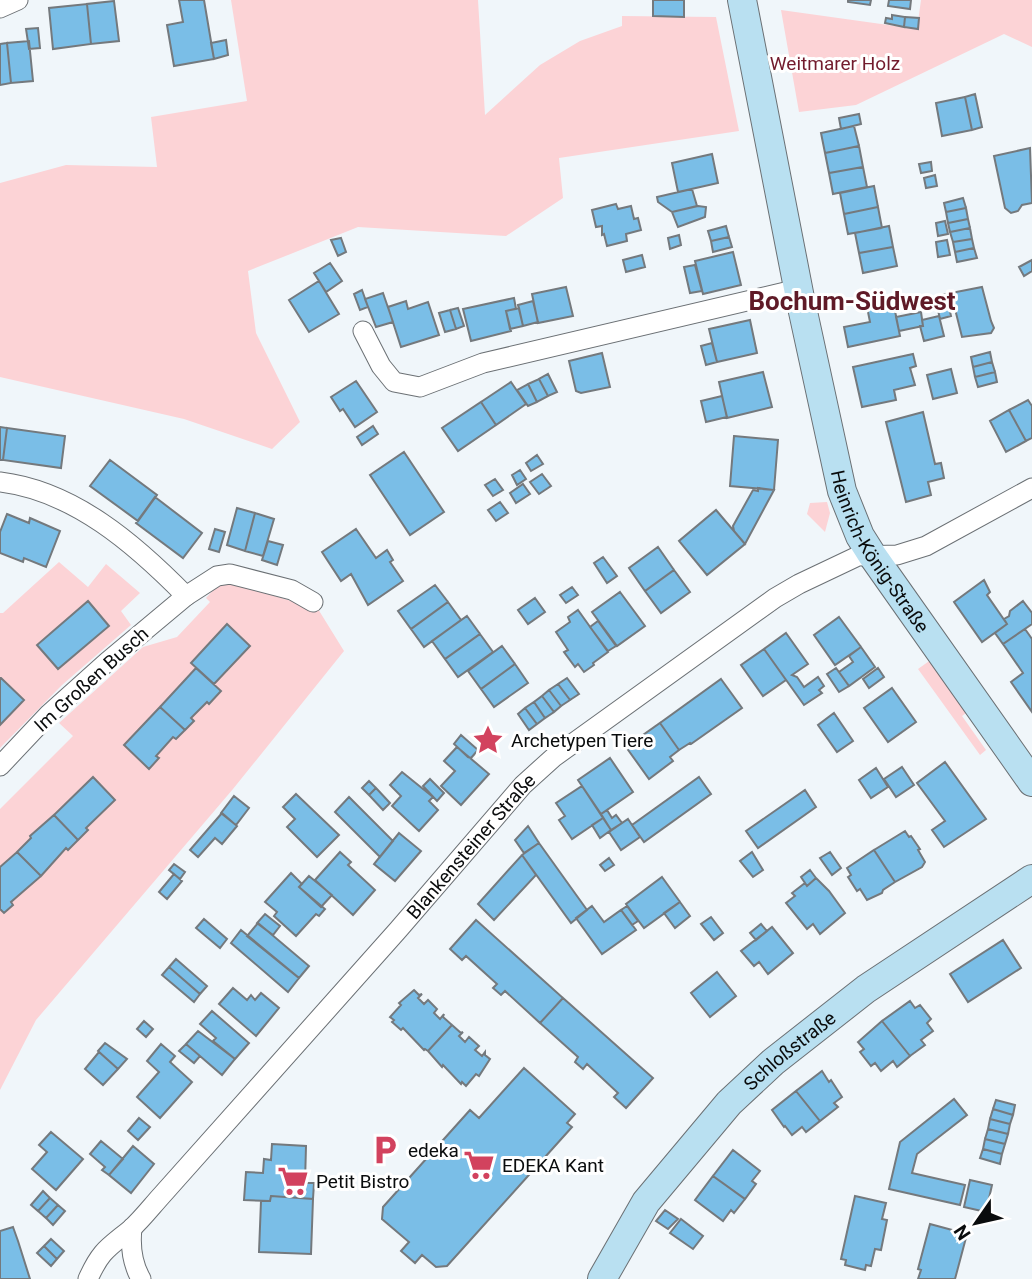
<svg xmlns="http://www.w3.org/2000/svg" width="1032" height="1279" font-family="Roboto,sans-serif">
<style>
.green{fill:#fcd3d6}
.building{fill:#7abee7;stroke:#74797d;stroke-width:2}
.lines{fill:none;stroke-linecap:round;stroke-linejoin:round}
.minor-casing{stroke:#6b7074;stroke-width:21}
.secondary-casing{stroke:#6b7074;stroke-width:30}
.minor{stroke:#fff;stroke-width:19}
.secondary{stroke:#b9e0f1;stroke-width:28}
.labels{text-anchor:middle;stroke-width:6;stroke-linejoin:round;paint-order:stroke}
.park-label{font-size:19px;fill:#721b2d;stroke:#fff}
.street-label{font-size:19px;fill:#0a0c0d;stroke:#fff}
.poi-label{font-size:19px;fill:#0a0c0d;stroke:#fff;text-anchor:start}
.district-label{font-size:26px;font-weight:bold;fill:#5f1a27;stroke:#fff}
</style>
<rect width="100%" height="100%" fill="#f0f6fa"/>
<path class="green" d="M 231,0 L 478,0 L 485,115 L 540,65 L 580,41 L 622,26 L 622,16 L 716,17 L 739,131 L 559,158 L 563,198 L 506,236 L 358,227 L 248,271 L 256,333 L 300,422 L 272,449 L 184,419 L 0,377 L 0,183 L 66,165 L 157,167 L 151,117 L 247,101 Z
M 921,0 L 1032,0 L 1032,47 L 1004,34 L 856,105 L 799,112 L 781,10 L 917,29 Z
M 827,502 L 830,513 L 825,532 L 807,514 L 810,503 Z
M 59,562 L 88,587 L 106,564 L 140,593 L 121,611 L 131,625 L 62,685 L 0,748 L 0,613 L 3,613 Z
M 224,584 L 242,586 L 318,609 L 344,651 L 233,789 L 36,1020 L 0,1090 L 0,809 L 73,736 L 59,723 L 143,647 L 177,637 L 210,602 L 206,598 L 217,586 Z
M 932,659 L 969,711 L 962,716 L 986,750 L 980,755 L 918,669 Z"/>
<path class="building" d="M 179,0 L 204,0 L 214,59 L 174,66 L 167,25 L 183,22 Z
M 653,0 L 684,0 L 684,17 L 653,16 Z
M 848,0 L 871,0 L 870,5 L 848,2 Z
M 889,0 L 911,0 L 910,9 L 888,6 Z
M 114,1 L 119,41 L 91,44 L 87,4 Z
M 87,4 L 91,44 L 53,49 L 49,8 Z
M 892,15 L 905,17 L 904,27 L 885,23 L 886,18 L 892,19 Z
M 905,17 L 919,18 L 918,29 L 904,27 Z
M 38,28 L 40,48 L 29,49 L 26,29 Z
M 226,40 L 228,55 L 214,59 L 211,43 Z
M 29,41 L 33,81 L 11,83 L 7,43 Z
M 7,43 L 11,83 L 0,85 L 0,44 Z
M 975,94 L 982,127 L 972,130 L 965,97 Z
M 965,97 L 972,130 L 942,136 L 936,103 Z
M 859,114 L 861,124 L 841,129 L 839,118 Z
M 854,126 L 859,146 L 825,153 L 821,133 Z
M 859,146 L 863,167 L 829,173 L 825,153 Z
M 1030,148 L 1032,203 L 1022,205 L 1018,211 L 1011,213 L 1005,208 L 994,156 Z
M 712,154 L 718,183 L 678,192 L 672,163 Z
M 931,162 L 932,171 L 921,173 L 919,164 Z
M 863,167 L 867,187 L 833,194 L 829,173 Z
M 935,175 L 937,186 L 926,188 L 924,178 Z
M 874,186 L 878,207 L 844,214 L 840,193 Z
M 692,189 L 697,206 L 672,212 L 658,202 L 657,197 Z
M 963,198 L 966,208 L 946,212 L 944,203 Z
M 616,204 L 618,209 L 631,206 L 634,219 L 638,218 L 641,230 L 626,234 L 627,241 L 607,246 L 604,234 L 602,235 L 602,226 L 596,227 L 592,210 Z
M 698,206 L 706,207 L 705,217 L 678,227 L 672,212 Z
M 878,207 L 882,228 L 848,234 L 844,214 Z
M 966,208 L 968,219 L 948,223 L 946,212 Z
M 968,219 L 970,228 L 950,232 L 948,223 Z
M 945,221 L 948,234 L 938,236 L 936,223 Z
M 726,226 L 729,237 L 711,241 L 708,231 Z
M 889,226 L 893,247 L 859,253 L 855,233 Z
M 970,228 L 972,239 L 953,242 L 950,232 Z
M 679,235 L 681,245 L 670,249 L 668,238 Z
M 729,237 L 732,247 L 713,252 L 711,241 Z
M 341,238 L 346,252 L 338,256 L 331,240 Z
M 972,239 L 974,248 L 955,252 L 953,242 Z
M 947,240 L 950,255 L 938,257 L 936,242 Z
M 893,247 L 897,266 L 863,273 L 859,253 Z
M 974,248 L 977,258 L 957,262 L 955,252 Z
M 733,252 L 741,285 L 703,294 L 695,261 Z
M 642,255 L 645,267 L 626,272 L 623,260 Z
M 1032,260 L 1032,271 L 1024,276 L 1019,267 Z
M 330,263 L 342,281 L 326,292 L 314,273 Z
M 695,265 L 702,291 L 690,293 L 684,267 Z
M 319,281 L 339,314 L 309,332 L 289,300 Z
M 566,287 L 573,316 L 538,323 L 532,294 Z
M 982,287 L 991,321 L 994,328 L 991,333 L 962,337 L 951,293 Z
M 362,290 L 368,307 L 360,310 L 354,294 Z
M 383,293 L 393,322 L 376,327 L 365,299 Z
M 946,294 L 951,316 L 940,319 L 935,297 Z
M 892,296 L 900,336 L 848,347 L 844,327 L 870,322 L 866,302 Z
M 514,298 L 516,309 L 506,311 L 511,331 L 471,341 L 463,309 Z
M 406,301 L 408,309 L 428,302 L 439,335 L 401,347 L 388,307 Z
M 533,301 L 538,322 L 523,326 L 518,305 Z
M 458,308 L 464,326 L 456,329 L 450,310 Z
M 519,308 L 523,326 L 510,329 L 506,311 Z
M 450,310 L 456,329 L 445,332 L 439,313 Z
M 921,312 L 923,326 L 899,331 L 896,317 Z
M 939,316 L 944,336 L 924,341 L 920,326 L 923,326 L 922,320 Z
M 750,320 L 757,353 L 717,362 L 709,329 Z
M 712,343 L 717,362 L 706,365 L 701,346 Z
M 990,352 L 992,362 L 973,367 L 971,357 Z
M 602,353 L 610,387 L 581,393 L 576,391 L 569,361 Z
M 913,354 L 916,366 L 910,368 L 915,385 L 894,390 L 896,400 L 862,407 L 853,367 Z
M 992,362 L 995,372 L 975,377 L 973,367 Z
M 951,369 L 957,393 L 933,399 L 927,375 Z
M 763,372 L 772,407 L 727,418 L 719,382 Z
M 995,372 L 997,382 L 978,387 L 975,377 Z
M 548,374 L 557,392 L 548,396 L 539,379 Z
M 539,379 L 548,396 L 537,402 L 528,384 Z
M 356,381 L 377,412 L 355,427 L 343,409 L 340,411 L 331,397 Z
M 511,382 L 526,404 L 496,425 L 481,402 Z
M 528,384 L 537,402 L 528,406 L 517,390 Z
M 722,396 L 727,417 L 706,422 L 701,401 Z
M 1028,400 L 1032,406 L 1032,438 L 1026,441 L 1009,410 Z
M 481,402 L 496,425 L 458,451 L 442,428 Z
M 1009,410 L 1026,441 L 1006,452 L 990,421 Z
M 923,412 L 935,464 L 941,463 L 944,478 L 928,482 L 931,495 L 906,502 L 886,422 Z
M 373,426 L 378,434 L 362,445 L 357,437 Z
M 0,427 L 7,428 L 3,460 L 0,460 Z
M 7,428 L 65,436 L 61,468 L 3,460 Z
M 734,436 L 778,440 L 774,490 L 730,486 Z
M 404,452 L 444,512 L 410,535 L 370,475 Z
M 537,455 L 543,464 L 531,471 L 526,463 Z
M 110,460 L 157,495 L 138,521 L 90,486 Z
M 520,470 L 526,479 L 517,485 L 512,475 Z
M 542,474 L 551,486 L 539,494 L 530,482 Z
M 495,479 L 503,490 L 493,496 L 485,485 Z
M 523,484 L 530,494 L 516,503 L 510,493 Z
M 758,488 L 774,490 L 745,544 L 734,531 L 733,526 L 753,490 L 758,491 Z
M 155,497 L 202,533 L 183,558 L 136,523 Z
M 500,502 L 508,513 L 496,521 L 488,510 Z
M 237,508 L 255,513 L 245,551 L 227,545 Z
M 716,510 L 745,544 L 707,575 L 679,541 Z
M 255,513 L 274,519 L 263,556 L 245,551 Z
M 7,514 L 29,523 L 30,518 L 60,531 L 46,567 L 24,558 L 23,562 L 0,553 L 0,532 Z
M 215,529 L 225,532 L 219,552 L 209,549 Z
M 356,529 L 376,558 L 387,550 L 393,560 L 390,562 L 403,581 L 368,605 L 351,574 L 341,581 L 322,552 Z
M 268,541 L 283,545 L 277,565 L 262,560 Z
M 658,547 L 674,570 L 645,591 L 629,568 Z
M 603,557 L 617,576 L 607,583 L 594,563 Z
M 674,570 L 690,592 L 661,613 L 645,591 Z
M 984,580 L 990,592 L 987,595 L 1007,624 L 982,642 L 954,602 Z
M 435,585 L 448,602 L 411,629 L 398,611 Z
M 572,587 L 578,595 L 566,603 L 560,595 Z
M 620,592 L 645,626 L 617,646 L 592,612 Z
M 535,598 L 545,612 L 528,624 L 518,610 Z
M 88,601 L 109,626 L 58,669 L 37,645 Z
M 1023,601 L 1032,613 L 1032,624 L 1003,644 L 995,633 L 1007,624 L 1004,619 L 1009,616 L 1010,611 Z
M 448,602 L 461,620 L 424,647 L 411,629 Z
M 578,610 L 608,652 L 593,663 L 594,665 L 584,672 L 578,664 L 575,667 L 564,652 L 568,650 L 556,632 L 570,622 L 568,617 Z
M 467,616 L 480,634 L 445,659 L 432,641 Z
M 839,617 L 861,647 L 835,665 L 814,635 Z
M 598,621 L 616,646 L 608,651 L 590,627 Z
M 227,624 L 250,646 L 214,684 L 191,663 Z
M 1025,629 L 1032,639 L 1032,712 L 1011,682 L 1023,673 L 1003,644 Z
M 786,633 L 808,664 L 792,675 L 797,677 L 804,687 L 818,677 L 824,686 L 819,690 L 822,693 L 804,705 L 764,649 Z
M 480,634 L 493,652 L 458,677 L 445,659 Z
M 502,646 L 515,664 L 481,689 L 468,671 Z
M 861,647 L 875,667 L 849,686 L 839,672 L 853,662 L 849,656 Z
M 764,649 L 786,680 L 763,696 L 741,665 Z
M 515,664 L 528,683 L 494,707 L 481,689 Z
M 196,668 L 221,691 L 209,704 L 207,702 L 191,718 L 194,721 L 185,730 L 160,707 Z
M 836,668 L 849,686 L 839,692 L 827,674 Z
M 878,668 L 884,677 L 869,688 L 863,679 Z
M 1,678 L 24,700 L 0,725 L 0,678 Z
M 567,678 L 579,694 L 570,700 L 558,684 Z
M 721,679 L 742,708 L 691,744 L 690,743 L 679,750 L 660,723 Z
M 558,684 L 570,700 L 561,706 L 549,690 Z
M 892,688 L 916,722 L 888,742 L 864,708 Z
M 549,690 L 561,706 L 554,712 L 542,696 Z
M 542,696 L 554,712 L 545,718 L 534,702 Z
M 534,702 L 545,718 L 537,724 L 525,708 Z
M 160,707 L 185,730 L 176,739 L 173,737 L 156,756 L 159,758 L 149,769 L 124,745 Z
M 525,708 L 537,724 L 529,730 L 518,714 Z
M 834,713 L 853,741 L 837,752 L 818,725 Z
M 660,723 L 679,750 L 670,757 L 673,761 L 649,779 L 626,747 Z
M 461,735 L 478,750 L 471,758 L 468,757 L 454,744 Z
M 457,747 L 489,774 L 461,805 L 441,786 L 455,771 L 444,761 Z
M 610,758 L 633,792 L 601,814 L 578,780 Z
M 945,762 L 986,819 L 944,847 L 932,830 L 945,821 L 917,783 Z
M 902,767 L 914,785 L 896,797 L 884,779 Z
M 876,768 L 888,787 L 871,798 L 859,780 Z
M 402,772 L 433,797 L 429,801 L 438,810 L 419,831 L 392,806 L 401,796 L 390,785 Z
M 93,777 L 115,800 L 86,828 L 88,830 L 78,840 L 54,815 Z
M 699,777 L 711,794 L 644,842 L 632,825 Z
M 430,779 L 444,793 L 437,801 L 423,786 Z
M 369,781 L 376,788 L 369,795 L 362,788 Z
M 582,786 L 603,818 L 572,839 L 559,820 L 565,816 L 556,803 Z
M 376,788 L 390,803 L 383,810 L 369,795 Z
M 805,790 L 816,807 L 758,848 L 746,831 Z
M 296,794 L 339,835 L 317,857 L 287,827 L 295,819 L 283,807 Z
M 234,796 L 249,808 L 236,825 L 221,813 Z
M 349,797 L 393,841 L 380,857 L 335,812 Z
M 607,810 L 612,818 L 616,815 L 622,823 L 611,830 L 601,814 Z
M 222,813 L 237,826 L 222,844 L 215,838 L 198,857 L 190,850 Z
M 54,815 L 78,840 L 68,850 L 66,848 L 41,876 L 17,852 L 31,838 L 30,836 Z
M 603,818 L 611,830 L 600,838 L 592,825 Z
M 628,819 L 640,837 L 621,850 L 609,832 Z
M 528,826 L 539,843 L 524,853 L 515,840 Z
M 905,831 L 909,837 L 911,836 L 920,849 L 918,850 L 925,862 L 922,867 L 895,882 L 874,850 Z
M 399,833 L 421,851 L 395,881 L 374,864 Z
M 539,843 L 587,910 L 571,923 L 522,855 Z
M 874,850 L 895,882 L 883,890 L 882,893 L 867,900 L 860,889 L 857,891 L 848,877 L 851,875 L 847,868 Z
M 17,852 L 41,876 L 11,902 L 13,905 L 4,913 L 0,909 L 0,867 Z
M 340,852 L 351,862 L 348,865 L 375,890 L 353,915 L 315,880 Z
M 752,852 L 763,870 L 753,877 L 740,861 Z
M 830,852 L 841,868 L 832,875 L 820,858 Z
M 522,855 L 536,875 L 494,920 L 478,904 Z
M 609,858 L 614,865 L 605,871 L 600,865 Z
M 174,864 L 185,872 L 180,879 L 169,870 Z
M 810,870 L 816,878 L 807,886 L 801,877 Z
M 291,873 L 302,884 L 299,887 L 325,909 L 319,916 L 316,914 L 296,936 L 274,916 L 277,912 L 265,902 Z
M 174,874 L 182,881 L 167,899 L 159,892 Z
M 309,876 L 332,895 L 321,907 L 299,887 Z
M 662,877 L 680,902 L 644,928 L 626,904 Z
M 816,878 L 829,891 L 845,913 L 820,934 L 813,924 L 807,929 L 786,903 L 795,896 L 792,893 L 805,883 L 807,886 Z
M 680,902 L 690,916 L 675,928 L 664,913 Z
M 592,906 L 604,922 L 621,910 L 636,930 L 602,954 L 576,918 Z
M 627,906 L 638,921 L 632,925 L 621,910 Z
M 265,914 L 280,926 L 273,935 L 257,923 Z
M 711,917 L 723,933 L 714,940 L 701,924 Z
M 204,919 L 227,939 L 220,948 L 196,928 Z
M 476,920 L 563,998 L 540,1023 L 505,991 L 501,995 L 493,988 L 497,984 L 466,956 L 462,960 L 450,949 Z
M 258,923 L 309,966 L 299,978 L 247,936 Z
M 761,924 L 767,931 L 756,940 L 750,933 Z
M 772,927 L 793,953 L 768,974 L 759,962 L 754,966 L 741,951 Z
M 241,930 L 299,978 L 288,992 L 231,943 Z
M 1003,940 L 1021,968 L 968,1002 L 950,974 Z
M 176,959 L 207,986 L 200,994 L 169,967 Z
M 169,967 L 200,994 L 194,1002 L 162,975 Z
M 717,972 L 736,996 L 710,1017 L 691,993 Z
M 233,988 L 247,1000 L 251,995 L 255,1000 L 261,993 L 279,1008 L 256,1036 L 219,1004 Z
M 414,990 L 419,995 L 422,994 L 418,998 L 424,1004 L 428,1000 L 437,1009 L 434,1013 L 440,1019 L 444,1014 L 443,1017 L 452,1025 L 428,1051 L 425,1049 L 424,1050 L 403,1028 L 401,1030 L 392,1022 L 394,1020 L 390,1017 L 401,1005 L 399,1003 Z
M 563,998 L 653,1078 L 626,1108 L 614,1097 L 618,1093 L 587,1064 L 583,1069 L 575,1062 L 578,1057 L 540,1023 Z
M 910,1001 L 915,1008 L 920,1005 L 931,1019 L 927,1023 L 933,1031 L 921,1040 L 925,1045 L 910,1056 L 882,1021 Z
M 212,1011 L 249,1043 L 235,1059 L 213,1041 L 216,1038 L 200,1024 Z
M 144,1021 L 153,1029 L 146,1037 L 137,1029 Z
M 882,1021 L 910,1056 L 897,1067 L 893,1061 L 881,1071 L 875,1063 L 871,1066 L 860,1052 L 864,1049 L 858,1042 Z
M 452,1025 L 461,1033 L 463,1032 L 459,1036 L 465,1042 L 469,1037 L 479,1046 L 475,1050 L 482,1056 L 485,1052 L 485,1055 L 490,1059 L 479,1076 L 476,1074 L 466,1086 L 462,1082 L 461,1084 L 443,1065 L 442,1067 L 428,1051 Z
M 198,1031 L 235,1059 L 222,1075 L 186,1044 Z
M 105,1043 L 127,1059 L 118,1069 L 98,1051 Z
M 161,1044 L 175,1056 L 170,1062 L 192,1082 L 160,1118 L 137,1097 L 159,1072 L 147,1061 Z
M 186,1044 L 200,1056 L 194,1063 L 179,1051 Z
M 99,1052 L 118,1069 L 103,1085 L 85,1069 Z
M 524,1068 L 575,1114 L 567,1123 L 572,1127 L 447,1266 L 436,1267 L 422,1255 L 415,1263 L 401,1251 L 409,1242 L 382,1219 L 383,1207 L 470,1110 L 479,1118 Z
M 822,1071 L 829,1082 L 831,1080 L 842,1097 L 834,1103 L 838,1107 L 820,1121 L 796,1091 Z
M 796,1091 L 820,1121 L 806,1132 L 802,1127 L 792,1135 L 785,1126 L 784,1127 L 772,1110 Z
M 954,1099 L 967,1115 L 917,1154 L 912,1173 L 965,1185 L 960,1205 L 889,1189 L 900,1142 Z
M 996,1100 L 1015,1105 L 1013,1115 L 993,1109 Z
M 993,1109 L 1013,1115 L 1010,1124 L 990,1119 Z
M 139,1118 L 150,1127 L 138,1140 L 128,1131 Z
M 990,1119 L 1010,1124 L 1008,1134 L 988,1129 Z
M 988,1129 L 1008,1134 L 1005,1144 L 985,1139 Z
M 51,1132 L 83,1159 L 56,1190 L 32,1169 L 47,1152 L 39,1145 Z
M 985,1139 L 1005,1144 L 1002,1154 L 983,1149 Z
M 101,1141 L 123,1159 L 109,1175 L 102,1170 L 105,1167 L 90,1154 Z
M 272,1144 L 306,1146 L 305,1183 L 314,1183 L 313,1199 L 271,1196 L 270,1201 L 244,1200 L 246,1172 L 263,1173 L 264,1159 L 271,1160 Z
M 133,1146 L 154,1164 L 131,1193 L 109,1175 Z
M 983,1149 L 1002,1154 L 1000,1164 L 980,1158 Z
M 733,1150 L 760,1171 L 752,1181 L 756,1184 L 745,1199 L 713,1176 Z
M 713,1176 L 745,1199 L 734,1213 L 731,1210 L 723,1221 L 695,1200 Z
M 970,1180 L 992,1185 L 986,1212 L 964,1207 Z
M 43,1191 L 50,1198 L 38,1211 L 31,1205 Z
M 271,1196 L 313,1199 L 311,1254 L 259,1252 L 261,1201 L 270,1201 Z
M 855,1196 L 886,1203 L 882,1219 L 887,1220 L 881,1250 L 875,1249 L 871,1266 L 866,1265 L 865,1270 L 845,1265 L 846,1260 L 841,1259 Z
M 50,1198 L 58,1205 L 46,1218 L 38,1211 Z
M 58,1205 L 65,1211 L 53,1225 L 46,1218 Z
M 665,1210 L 678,1219 L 668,1229 L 656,1221 Z
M 681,1219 L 703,1236 L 693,1249 L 670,1233 Z
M 930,1224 L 967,1234 L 955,1279 L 918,1279 L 921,1270 L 918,1269 Z
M 13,1227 L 18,1241 L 30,1279 L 0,1279 L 0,1231 Z
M 51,1239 L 64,1251 L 57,1259 L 44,1246 Z
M 44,1246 L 57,1259 L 51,1266 L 37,1253 Z"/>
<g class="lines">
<g class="minor-casing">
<g id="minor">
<path d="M 0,8 L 18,0"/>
<path d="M 363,331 L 381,366 L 394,382 L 420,387 L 483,363 L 798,289"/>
<path d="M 0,482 C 74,491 135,544 186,596 L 107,662 L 49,714 L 0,766"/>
<path d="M 186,596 L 217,576 L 230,574 L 292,590 L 313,602"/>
<path d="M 132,1228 C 130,1246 132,1263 141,1279"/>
<path id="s1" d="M 88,1279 C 101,1250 108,1248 131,1229 C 142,1219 152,1206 162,1195 L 398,930 L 523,785 L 554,757 L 775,598 L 799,584 L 858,556 L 897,555 L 926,546 L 1032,488"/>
</g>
</g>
<g class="secondary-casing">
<g id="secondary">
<path id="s2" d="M 742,0 L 800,298 L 842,491 L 860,536 L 872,555 L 1032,782"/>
<path id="s3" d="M 602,1279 L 646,1202 L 729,1103 L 773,1062 L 866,989 L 1032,879"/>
</g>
</g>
<use href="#minor" class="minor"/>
<use href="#secondary" class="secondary"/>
</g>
<defs>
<g id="sight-bare" transform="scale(2.415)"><path d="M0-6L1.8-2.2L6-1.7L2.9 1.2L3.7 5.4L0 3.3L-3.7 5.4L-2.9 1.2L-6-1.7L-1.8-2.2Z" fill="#d2425e" stroke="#fff" stroke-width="2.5" paint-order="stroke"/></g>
<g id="parking-bare" transform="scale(2.415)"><path d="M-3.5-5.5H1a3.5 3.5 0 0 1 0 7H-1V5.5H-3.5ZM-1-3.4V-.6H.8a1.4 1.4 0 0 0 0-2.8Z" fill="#d2425e" stroke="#fff" stroke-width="2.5" paint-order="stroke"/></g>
<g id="supermarket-bare" transform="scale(2.415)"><path d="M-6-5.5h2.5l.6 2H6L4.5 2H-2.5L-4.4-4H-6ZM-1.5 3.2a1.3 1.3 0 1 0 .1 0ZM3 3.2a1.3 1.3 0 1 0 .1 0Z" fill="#d2425e" stroke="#fff" stroke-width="2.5" paint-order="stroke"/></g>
</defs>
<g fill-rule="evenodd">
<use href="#sight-bare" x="488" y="740"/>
<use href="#parking-bare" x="385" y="1150"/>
<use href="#supermarket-bare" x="479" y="1165"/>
<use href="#supermarket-bare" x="293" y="1181"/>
</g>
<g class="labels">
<g class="park-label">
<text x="835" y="70">Weitmarer Holz</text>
</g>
<g class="street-label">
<text dy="7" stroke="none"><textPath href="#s2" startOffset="572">Heinrich-König-Straße</textPath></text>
<text transform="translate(91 679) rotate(-42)" y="7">Im Großen Busch</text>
<text dy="7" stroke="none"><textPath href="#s1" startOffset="579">Blankensteiner Straße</textPath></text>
<text dy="7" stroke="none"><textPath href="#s3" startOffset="298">Schloßstraße</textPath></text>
</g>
<g class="poi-label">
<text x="511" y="747">Archetypen Tiere</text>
<text x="408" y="1157">edeka</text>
<text x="502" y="1172">EDEKA Kant</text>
<text x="316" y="1188">Petit Bistro</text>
</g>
<g class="district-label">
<text x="852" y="310">Bochum-Südwest</text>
</g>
</g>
<g transform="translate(976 1223) rotate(236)" stroke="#ffffff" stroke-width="5" paint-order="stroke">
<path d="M0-5L12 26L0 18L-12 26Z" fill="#0a0c0d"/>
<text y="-10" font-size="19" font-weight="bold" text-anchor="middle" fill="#0a0c0d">N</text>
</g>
</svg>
